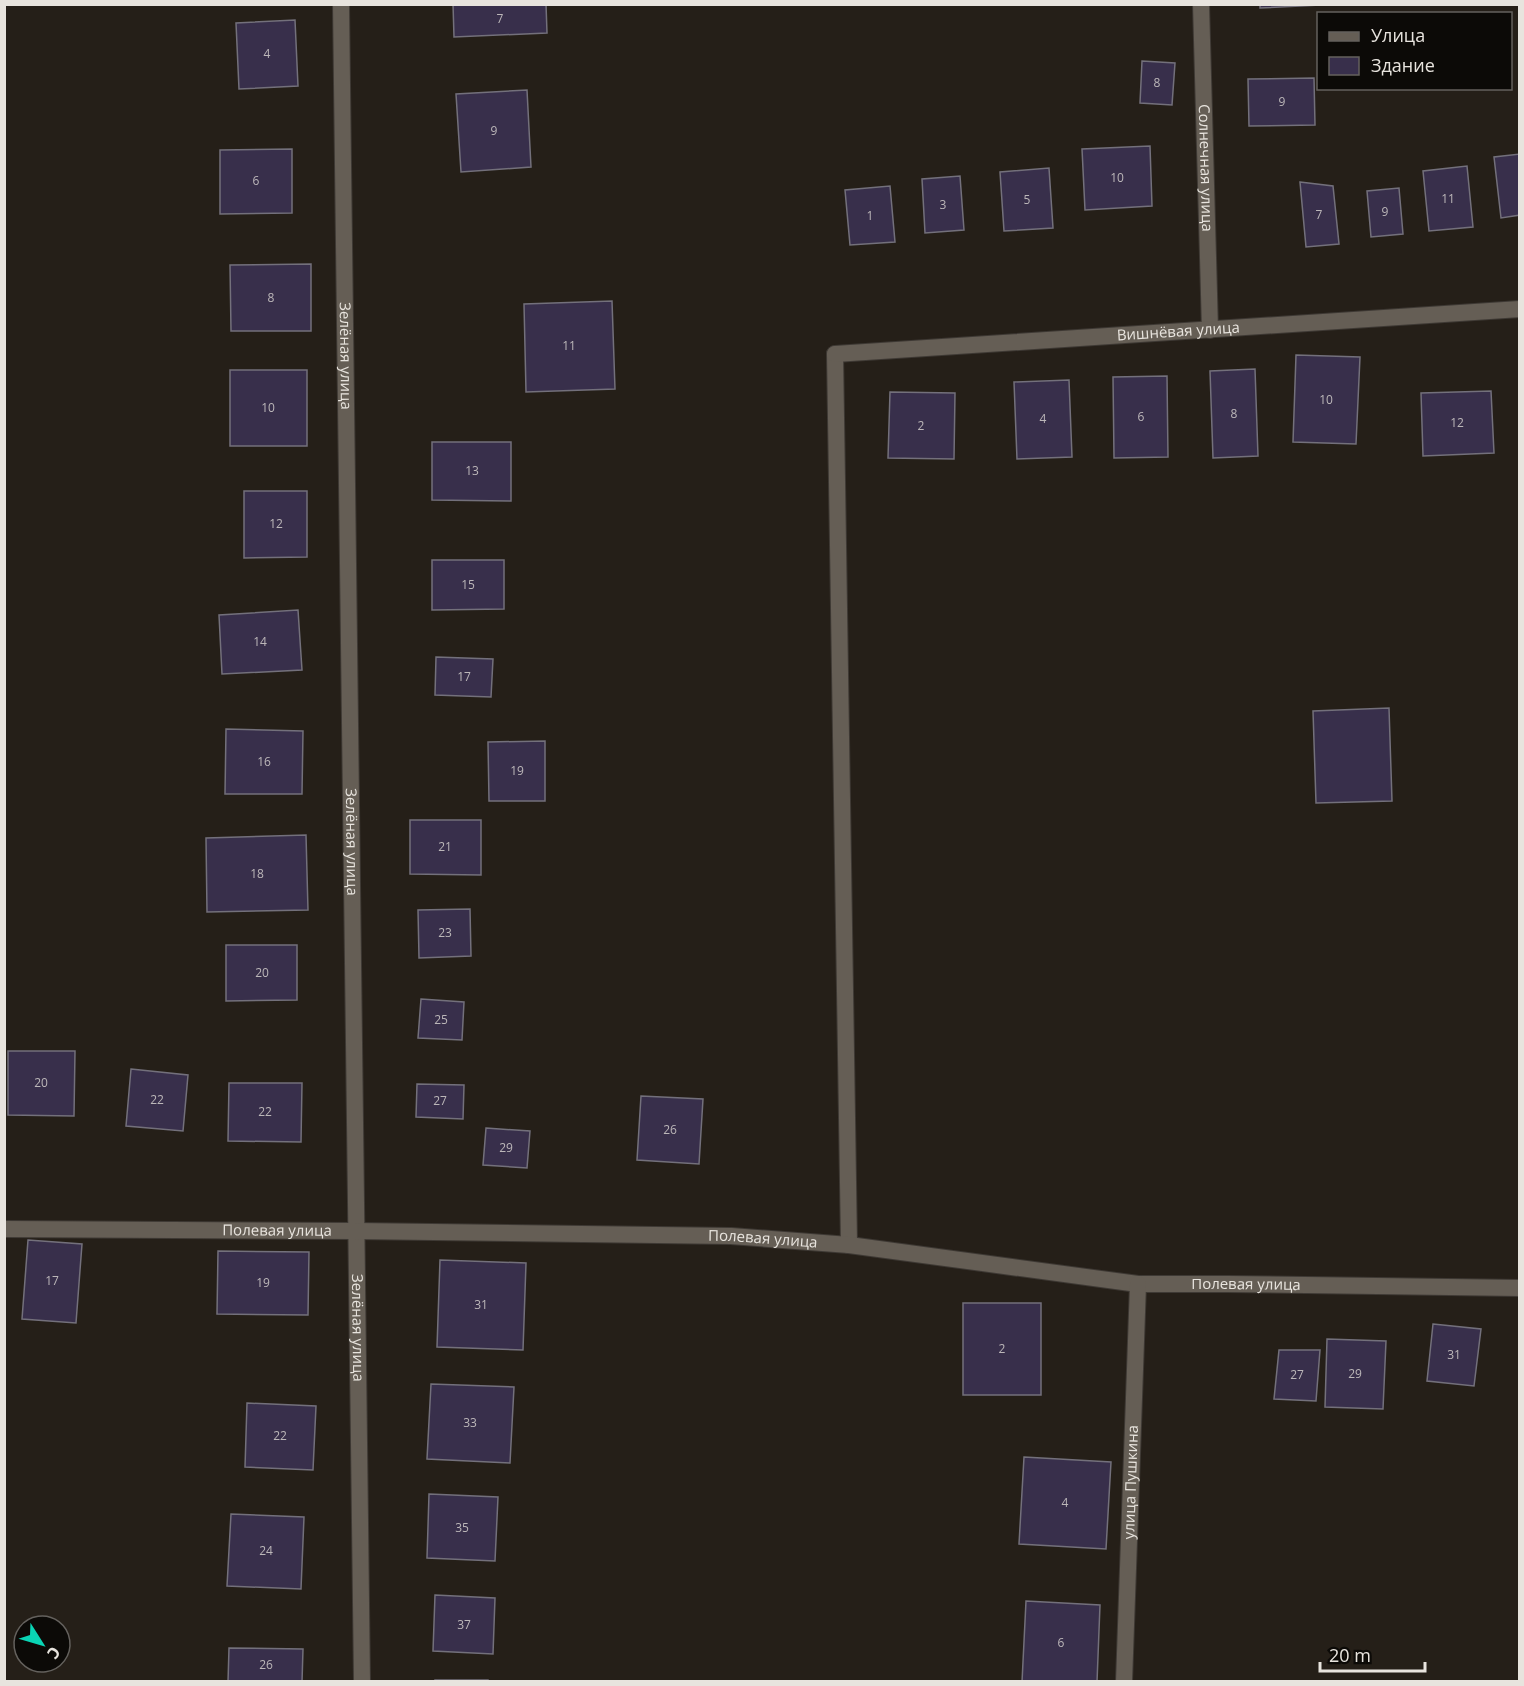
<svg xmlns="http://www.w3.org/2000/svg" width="1524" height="1686" font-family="'Open Sans',sans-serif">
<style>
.building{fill:#382f4b;stroke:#73707b;stroke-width:1.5}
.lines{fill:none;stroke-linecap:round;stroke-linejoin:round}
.service-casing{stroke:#3e3934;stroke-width:18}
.minor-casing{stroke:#3e3934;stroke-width:18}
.service{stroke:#655e55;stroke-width:16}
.minor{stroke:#655e55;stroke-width:16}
.labels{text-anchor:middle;stroke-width:6;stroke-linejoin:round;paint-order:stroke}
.number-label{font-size:12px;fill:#bcb7b9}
.street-label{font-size:15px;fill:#e8e4de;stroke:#0c0a07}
</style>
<rect width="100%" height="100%" fill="#251f18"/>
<path class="building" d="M 453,4 L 546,4 L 547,33 L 454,37 Z
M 1260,4 L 1320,4 L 1320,5 L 1260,8 Z
M 295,20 L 298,86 L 239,89 L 236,23 Z
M 1142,61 L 1175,63 L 1172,105 L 1140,103 Z
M 1314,78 L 1315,125 L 1249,126 L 1248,79 Z
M 527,90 L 531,167 L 461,172 L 456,94 Z
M 1150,146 L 1152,206 L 1085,210 L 1082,149 Z
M 292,149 L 292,213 L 220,214 L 220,150 Z
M 1520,154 L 1520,215 L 1501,218 L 1494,157 Z
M 1467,166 L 1473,227 L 1429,231 L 1423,171 Z
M 1049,168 L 1053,228 L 1004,231 L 1000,172 Z
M 960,176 L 964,230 L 925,233 L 922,179 Z
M 1300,182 L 1333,186 L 1339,244 L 1306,247 Z
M 890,186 L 895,242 L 850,245 L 845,190 Z
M 1399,188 L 1403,234 L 1371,237 L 1367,191 Z
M 311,264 L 311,331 L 231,331 L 230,265 Z
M 612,301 L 615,389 L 526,392 L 524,304 Z
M 1296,355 L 1360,357 L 1356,444 L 1293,442 Z
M 1255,369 L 1258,456 L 1213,458 L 1210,371 Z
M 230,370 L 307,370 L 307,446 L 230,446 Z
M 1167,376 L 1168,457 L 1114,458 L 1113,377 Z
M 1069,380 L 1072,457 L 1017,459 L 1014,382 Z
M 1491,391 L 1494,453 L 1423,456 L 1421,393 Z
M 890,392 L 955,393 L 954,459 L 888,458 Z
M 432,442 L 511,442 L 511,501 L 432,500 Z
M 244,491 L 307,491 L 307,557 L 244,558 Z
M 432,560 L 504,560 L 504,609 L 432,610 Z
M 298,610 L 302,670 L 222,674 L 219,615 Z
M 436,657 L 493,659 L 491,697 L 435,695 Z
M 1389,708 L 1392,801 L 1316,803 L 1313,711 Z
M 226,729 L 303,731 L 302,794 L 225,794 Z
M 545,741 L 545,801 L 489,801 L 488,742 Z
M 410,820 L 481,820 L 481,875 L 410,874 Z
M 306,835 L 308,910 L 207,912 L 206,838 Z
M 470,909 L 471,956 L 419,958 L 418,910 Z
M 226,945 L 297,945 L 297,1000 L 226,1001 Z
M 421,999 L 464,1002 L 462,1040 L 418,1038 Z
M 8,1051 L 75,1051 L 74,1116 L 8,1115 Z
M 131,1069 L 188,1075 L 183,1131 L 126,1126 Z
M 229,1083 L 302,1083 L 301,1142 L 228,1141 Z
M 417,1084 L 464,1085 L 463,1119 L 416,1117 Z
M 641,1096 L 703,1099 L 699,1164 L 637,1160 Z
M 486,1128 L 530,1131 L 527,1168 L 483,1165 Z
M 28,1240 L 82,1244 L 76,1323 L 22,1319 Z
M 218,1251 L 309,1252 L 308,1315 L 217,1314 Z
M 440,1260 L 526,1263 L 523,1350 L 437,1347 Z
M 963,1303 L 1041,1303 L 1041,1395 L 963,1395 Z
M 1433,1324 L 1481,1329 L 1474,1386 L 1427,1381 Z
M 1327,1339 L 1386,1341 L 1383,1409 L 1325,1407 Z
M 1279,1350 L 1320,1350 L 1316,1401 L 1274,1399 Z
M 431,1384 L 514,1387 L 510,1463 L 427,1459 Z
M 247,1403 L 316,1406 L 313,1470 L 245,1467 Z
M 1024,1457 L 1111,1462 L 1106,1549 L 1019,1544 Z
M 429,1494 L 498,1497 L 495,1561 L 427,1558 Z
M 231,1514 L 304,1517 L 301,1589 L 227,1586 Z
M 435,1595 L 495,1598 L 493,1654 L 433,1651 Z
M 1026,1601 L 1100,1605 L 1097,1682 L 1022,1682 Z
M 229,1648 L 303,1649 L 302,1682 L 228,1682 Z
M 435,1680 L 488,1680 L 488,1682 L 435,1682 Z"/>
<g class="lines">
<g class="service-casing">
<path id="service" d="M 835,354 L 849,1245"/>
</g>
<g class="minor-casing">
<g id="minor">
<path id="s1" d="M 341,4 L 362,1682"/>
<path id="s2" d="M 1201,4 L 1210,330"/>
<path id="s3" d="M 835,354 L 1520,309"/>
<path id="s4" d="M 4,1229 L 355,1231 L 731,1236 L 849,1245 L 1138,1284 L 1227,1284 L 1520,1288"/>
<path id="s5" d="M 1124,1682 L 1138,1284"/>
</g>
</g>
<use href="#service" class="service"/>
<use href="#minor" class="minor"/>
</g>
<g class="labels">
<g class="number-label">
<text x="500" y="23">7</text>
<text x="267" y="58">4</text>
<text x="1157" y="87">8</text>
<text x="1282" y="106">9</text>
<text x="494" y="135">9</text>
<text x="1117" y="182">10</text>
<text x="256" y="185">6</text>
<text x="1448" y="203">11</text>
<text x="1027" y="204">5</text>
<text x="943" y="209">3</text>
<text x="1385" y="216">9</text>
<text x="1319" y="219">7</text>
<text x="870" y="220">1</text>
<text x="271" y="302">8</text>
<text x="569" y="350">11</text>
<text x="1326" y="404">10</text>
<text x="268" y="412">10</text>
<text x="1234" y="418">8</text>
<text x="1141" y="421">6</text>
<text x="1043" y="423">4</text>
<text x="1457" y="427">12</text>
<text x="921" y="430">2</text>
<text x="472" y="475">13</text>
<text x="276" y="528">12</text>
<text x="468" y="589">15</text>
<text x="260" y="646">14</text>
<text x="464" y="681">17</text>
<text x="264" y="766">16</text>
<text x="517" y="775">19</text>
<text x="445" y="851">21</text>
<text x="257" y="878">18</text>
<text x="445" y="937">23</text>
<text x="262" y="977">20</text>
<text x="441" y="1024">25</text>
<text x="41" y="1087">20</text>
<text x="157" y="1104">22</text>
<text x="440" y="1105">27</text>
<text x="265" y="1116">22</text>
<text x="670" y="1134">26</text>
<text x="506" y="1152">29</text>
<text x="52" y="1285">17</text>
<text x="263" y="1287">19</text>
<text x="481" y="1309">31</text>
<text x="1002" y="1353">2</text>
<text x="1454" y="1359">31</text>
<text x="1355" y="1378">29</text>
<text x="1297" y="1379">27</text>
<text x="470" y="1427">33</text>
<text x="280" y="1440">22</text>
<text x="1065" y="1507">4</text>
<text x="462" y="1532">35</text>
<text x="266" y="1555">24</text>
<text x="464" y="1629">37</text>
<text x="1061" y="1647">6</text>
<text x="266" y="1669">26</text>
</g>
<g class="street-label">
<text dy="5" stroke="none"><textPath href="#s2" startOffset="164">Солнечная улица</textPath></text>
<text dy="5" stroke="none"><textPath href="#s3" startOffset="344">Вишнёвая улица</textPath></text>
<text dy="5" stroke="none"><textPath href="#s1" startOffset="352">Зелёная улица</textPath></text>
<text dy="5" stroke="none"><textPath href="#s1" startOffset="838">Зелёная улица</textPath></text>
<text dy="5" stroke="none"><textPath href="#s4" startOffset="273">Полевая улица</textPath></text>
<text dy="5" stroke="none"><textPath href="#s4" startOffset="759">Полевая улица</textPath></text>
<text dy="5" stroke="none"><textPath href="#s4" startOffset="1245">Полевая улица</textPath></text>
<text dy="5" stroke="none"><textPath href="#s1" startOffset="1324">Зелёная улица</textPath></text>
<text dy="5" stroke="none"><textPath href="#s5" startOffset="200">улица Пушкина</textPath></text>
</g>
</g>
<rect width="1524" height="1686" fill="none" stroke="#e8e4de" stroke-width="12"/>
<rect x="1317" y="12" width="195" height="78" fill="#0c0a07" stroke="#64615d" stroke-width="1.5"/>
<rect x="1329" y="32" width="30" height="9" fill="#655e55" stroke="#64615d" stroke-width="1.5"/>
<text x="1371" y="42" font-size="18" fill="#e8e4de">Улица</text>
<rect x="1329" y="57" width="30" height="18" fill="#382f4b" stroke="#64615d" stroke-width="1.5"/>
<text x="1371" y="72" font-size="18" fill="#e8e4de">Здание</text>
<g transform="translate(42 1644) rotate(127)"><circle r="28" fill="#0c0a07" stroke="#64615d" stroke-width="1.5"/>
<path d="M0-4.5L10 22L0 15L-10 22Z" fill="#0ad5b5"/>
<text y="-9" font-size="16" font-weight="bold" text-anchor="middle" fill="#e8e4de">С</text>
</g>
<path d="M1320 1662v9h105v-9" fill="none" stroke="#e8e4de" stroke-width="3"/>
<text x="1329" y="1662" font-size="18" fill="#e8e4de" stroke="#0c0a07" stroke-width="4.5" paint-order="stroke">20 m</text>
</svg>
